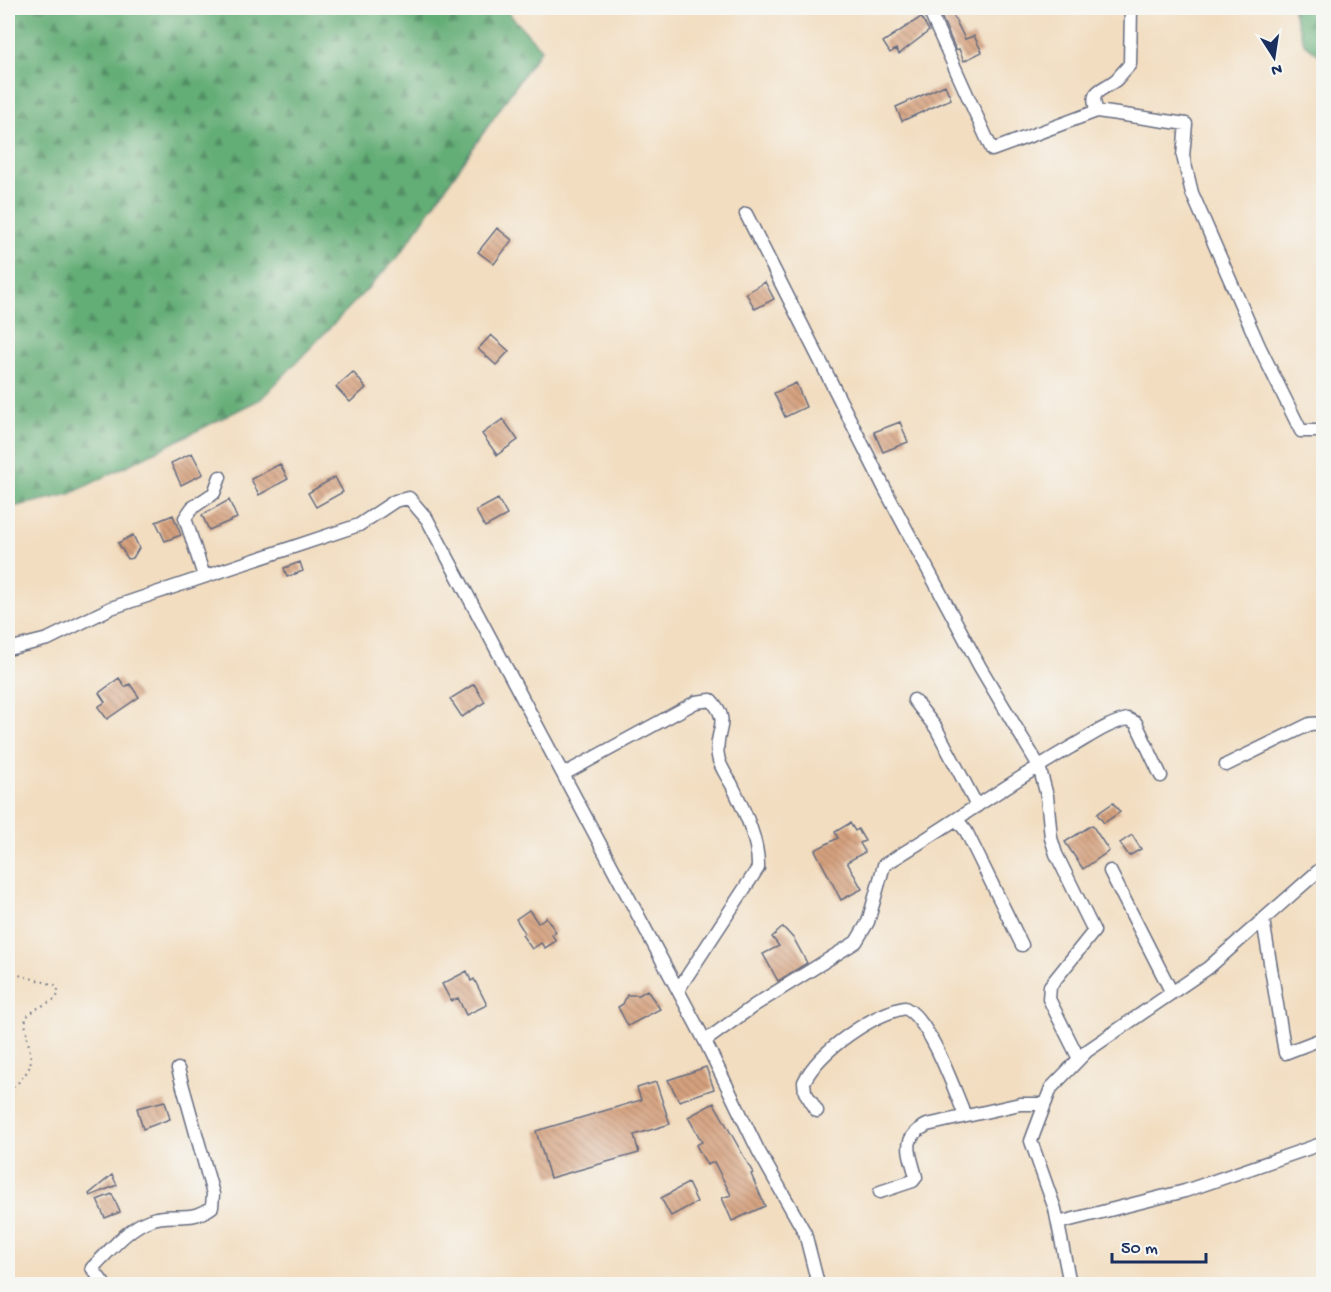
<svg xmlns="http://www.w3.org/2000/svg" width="1331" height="1292" font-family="'Gochi Hand',sans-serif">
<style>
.forest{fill:url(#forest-firs);stroke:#3f6e6a;stroke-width:1.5}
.building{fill:url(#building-back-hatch)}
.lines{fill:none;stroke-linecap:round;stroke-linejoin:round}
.minor-casing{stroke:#666c80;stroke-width:15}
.path{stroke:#666c80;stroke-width:2;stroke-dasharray:1.5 4.5;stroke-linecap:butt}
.minor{stroke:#fff;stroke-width:12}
</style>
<defs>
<pattern id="forest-firs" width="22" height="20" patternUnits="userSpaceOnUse" patternTransform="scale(1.5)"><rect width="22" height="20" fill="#63ad76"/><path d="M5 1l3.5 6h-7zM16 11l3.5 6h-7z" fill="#518d64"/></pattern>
<pattern id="building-back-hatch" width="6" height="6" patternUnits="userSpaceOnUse" patternTransform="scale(1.5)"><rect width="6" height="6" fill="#d6a17e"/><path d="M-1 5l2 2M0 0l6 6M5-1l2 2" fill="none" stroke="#ad846a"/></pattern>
</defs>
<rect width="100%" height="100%" fill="#f6f6f2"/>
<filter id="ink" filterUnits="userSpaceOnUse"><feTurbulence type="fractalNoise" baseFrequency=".0167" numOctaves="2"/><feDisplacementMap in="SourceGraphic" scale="12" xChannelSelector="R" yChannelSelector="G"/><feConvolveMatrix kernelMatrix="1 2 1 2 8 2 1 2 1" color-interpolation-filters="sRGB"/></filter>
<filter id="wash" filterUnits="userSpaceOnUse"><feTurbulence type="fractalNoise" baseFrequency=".008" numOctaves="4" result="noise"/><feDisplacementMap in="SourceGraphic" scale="24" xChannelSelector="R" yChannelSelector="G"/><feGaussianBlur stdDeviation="1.35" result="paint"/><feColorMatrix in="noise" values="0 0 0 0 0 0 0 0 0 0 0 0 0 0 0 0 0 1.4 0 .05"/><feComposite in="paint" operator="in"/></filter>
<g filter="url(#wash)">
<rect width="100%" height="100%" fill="#f2ddc0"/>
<path class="forest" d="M 8,8 L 504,8 L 541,49 L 398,257 L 261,399 L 70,494 L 8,508 Z
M 1292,8 L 1323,8 L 1323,58 L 1304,43 Z"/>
<g id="blocks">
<path class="building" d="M 951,11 L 965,39 L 974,36 L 982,52 L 964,61 L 959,49 L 956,50 L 941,16 Z
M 921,17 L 929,31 L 899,54 L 896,49 L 890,53 L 883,42 Z
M 945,85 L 951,99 L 902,121 L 896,107 Z
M 497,228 L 512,240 L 494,264 L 478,252 Z
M 765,282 L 774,299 L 755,309 L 746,293 Z
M 491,335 L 509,351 L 496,365 L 478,349 Z
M 353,372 L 366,388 L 350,402 L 336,387 Z
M 796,383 L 806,407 L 785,417 L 774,393 Z
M 503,419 L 518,440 L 497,455 L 482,434 Z
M 900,422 L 908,442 L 883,452 L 874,432 Z
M 192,453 L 203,474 L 181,485 L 171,463 Z
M 280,464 L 288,479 L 259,495 L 251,479 Z
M 335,477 L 343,492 L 316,507 L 308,493 Z
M 498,499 L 507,515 L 485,527 L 476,511 Z
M 229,500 L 237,518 L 209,530 L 202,515 Z
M 173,515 L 181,535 L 165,541 L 156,522 Z
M 133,535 L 139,548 L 133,558 L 128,559 L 118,543 Z
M 300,562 L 303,571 L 287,577 L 284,568 Z
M 119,678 L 125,687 L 130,684 L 139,697 L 107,719 L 98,707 L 105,702 L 99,693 Z
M 474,684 L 485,702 L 462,717 L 450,699 Z
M 1113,803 L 1120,812 L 1104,823 L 1097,814 Z
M 850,823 L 855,831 L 858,829 L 865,841 L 860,843 L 865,852 L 847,862 L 862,889 L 841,900 L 815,850 L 838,838 L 835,832 Z
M 1092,825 L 1109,851 L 1083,869 L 1065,842 Z
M 1132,835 L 1141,849 L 1129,856 L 1120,843 Z
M 529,910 L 538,923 L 546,917 L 556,932 L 552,935 L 556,941 L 545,948 L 541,943 L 532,949 L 522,935 L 525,933 L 516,919 Z
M 783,927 L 794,939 L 807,963 L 778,981 L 763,954 L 779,946 L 772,937 Z
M 467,971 L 471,981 L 474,979 L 487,1005 L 466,1015 L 458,998 L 451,1001 L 442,984 Z
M 647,990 L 660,1009 L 628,1026 L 618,1007 L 623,1004 L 627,995 L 639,995 Z
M 706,1067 L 714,1089 L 679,1101 L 668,1080 Z
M 656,1082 L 670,1124 L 634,1135 L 639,1153 L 550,1178 L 536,1131 L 641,1100 L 637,1088 Z
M 165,1101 L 170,1119 L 143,1129 L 137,1108 Z
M 714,1103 L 753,1173 L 751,1174 L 765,1206 L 732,1221 L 722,1198 L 731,1195 L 714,1162 L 707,1165 L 696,1145 L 702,1142 L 688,1117 Z
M 112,1175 L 117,1185 L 90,1196 L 89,1194 Z
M 688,1183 L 697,1202 L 671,1216 L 661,1198 Z
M 112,1194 L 120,1212 L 105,1218 L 97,1200 Z"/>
</g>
</g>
<g filter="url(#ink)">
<use href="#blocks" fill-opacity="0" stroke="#666c80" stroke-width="1.5"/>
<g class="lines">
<g class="minor-casing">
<path id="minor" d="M 928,8 L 992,150 L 1097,111 L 1186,124 L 1183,156 L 1192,193 L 1259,346 L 1301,431 L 1324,431
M 1097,111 C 1088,89 1103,91 1117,79 C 1121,74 1126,69 1130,64 L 1131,8
M 746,214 L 888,495 L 980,667 L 1039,766 L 1047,796 L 1051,838 L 1056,854 L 1094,931 L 1050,986 L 1049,999 L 1079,1059
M 204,576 L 185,518 L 192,508 L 214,493 L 220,477
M 8,649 L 48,639 L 111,608 L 359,525 L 395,501 L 409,498 L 427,519 L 705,1041 L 758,1150 L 805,1233 L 818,1284
M 914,700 L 936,728 L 977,806
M 1226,765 L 1310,724 L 1324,723
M 564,774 L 696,702 L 711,700 C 733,723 713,732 718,756 C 719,766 727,776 732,785 C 744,810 759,840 758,868 L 678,990
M 958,821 L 966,831 L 1022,945
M 1110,871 L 1172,993
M 1263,920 L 1285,1053 L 1324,1038
M 705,1041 L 755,1005 L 856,942 L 868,922 L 884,865 C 947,827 1007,784 1071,747 C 1089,737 1108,723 1128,719 L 1136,723 L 1161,776
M 817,1111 L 805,1092 L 804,1082 C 819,1051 872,1014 905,1008 C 930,1019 954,1090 965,1115
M 880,1192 L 913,1181 L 916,1177 C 910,1152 900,1139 927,1125 L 1020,1104 L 1045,1104
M 1058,1223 L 1185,1191 L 1324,1143
M 104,1284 L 92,1268 C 109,1252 127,1228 150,1220 C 173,1211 189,1224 212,1207 L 213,1194 L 178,1069
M 1070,1284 L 1055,1209 L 1031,1141 L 1051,1088 L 1087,1051 L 1208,968 L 1324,866"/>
</g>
<path class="path" d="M 8,972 L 55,985 L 58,989 L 57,998 L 36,1009 L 26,1017 C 23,1033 35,1057 29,1068 C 24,1078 14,1086 8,1094"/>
<use href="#minor" class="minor"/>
</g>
</g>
<rect width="1331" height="1292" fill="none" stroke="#f6f6f2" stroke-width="30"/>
<g transform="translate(1274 57) rotate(168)" stroke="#f6f6f2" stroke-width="4.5" paint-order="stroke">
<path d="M0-4.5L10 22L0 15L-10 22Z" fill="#1b2f5e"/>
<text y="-9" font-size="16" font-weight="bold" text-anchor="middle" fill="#1b2f5e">N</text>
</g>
<path d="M1112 1253v9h94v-9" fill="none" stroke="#1b2f5e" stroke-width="3"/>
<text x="1121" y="1253" font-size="18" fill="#1b2f5e" stroke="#f6f6f2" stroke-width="4.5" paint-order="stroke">50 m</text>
</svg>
